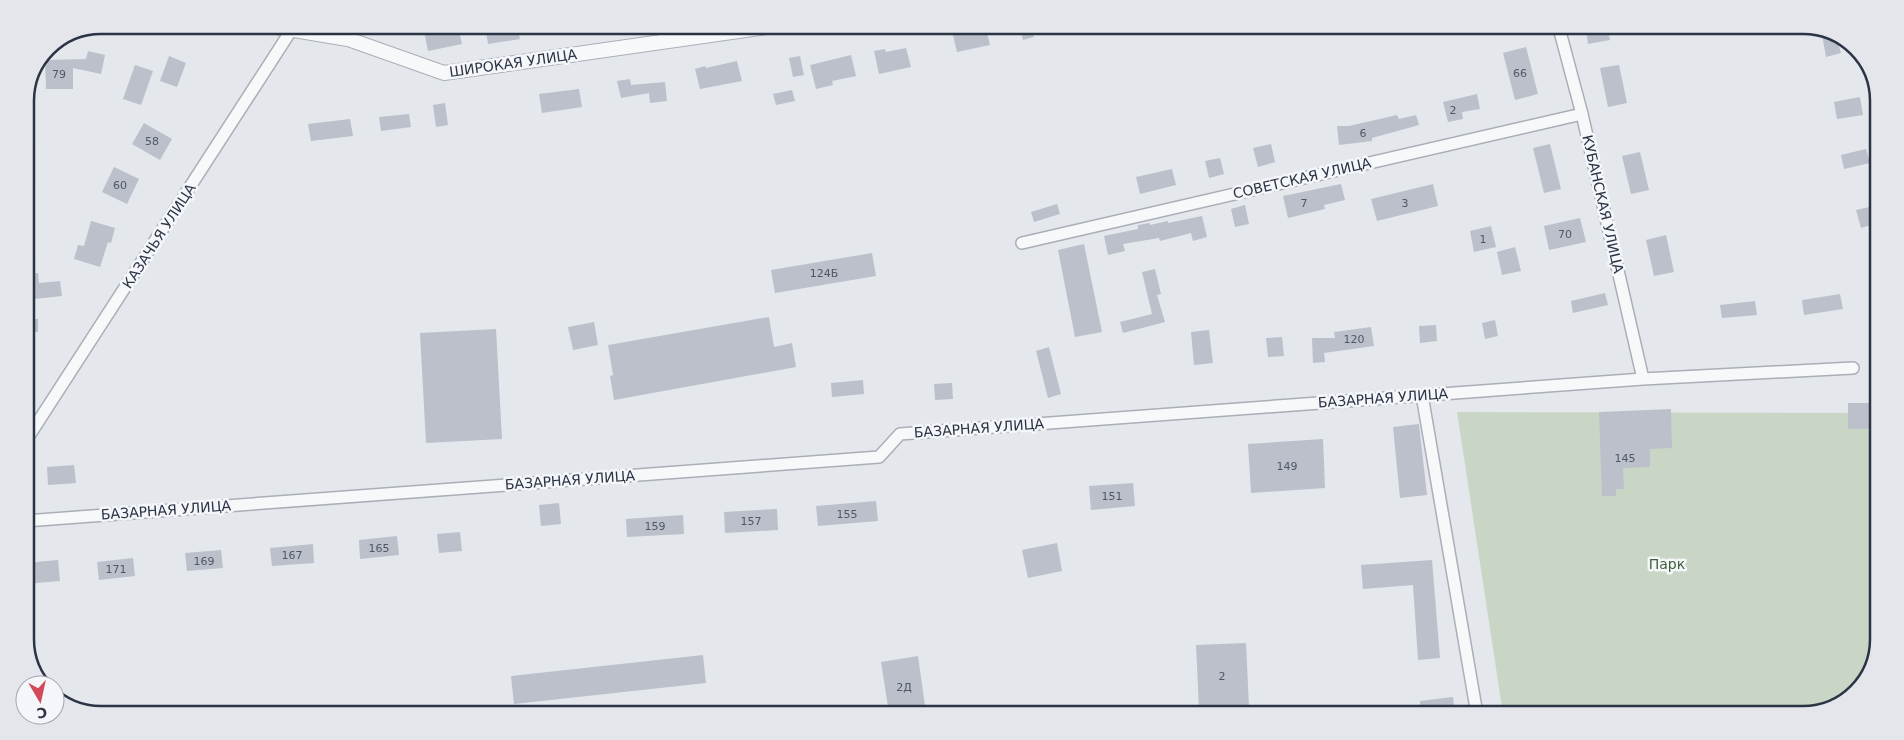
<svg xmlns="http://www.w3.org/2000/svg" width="1904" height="740" font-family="'DejaVu Sans',sans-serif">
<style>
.green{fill:#c9d6c5}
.building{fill:#bbc0ca}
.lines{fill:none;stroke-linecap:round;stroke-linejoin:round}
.minor-casing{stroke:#a9aeb7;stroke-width:14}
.tertiary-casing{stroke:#a9aeb7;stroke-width:16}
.minor{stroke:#f7f8fa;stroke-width:11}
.tertiary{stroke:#f7f8fa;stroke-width:14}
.labels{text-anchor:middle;stroke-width:5;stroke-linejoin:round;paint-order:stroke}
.number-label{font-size:11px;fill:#4f5766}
.street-label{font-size:14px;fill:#2b3445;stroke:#f4f6f9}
.park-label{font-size:14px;fill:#3f6138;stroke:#f4f6f9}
.rim{fill:none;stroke:#2b3445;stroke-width:2.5}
</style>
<rect width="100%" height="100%" fill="#e4e7ec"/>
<path class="green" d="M 1457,412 L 1877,413 L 1875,664 L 1849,699 L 1803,715 L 1503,714 Z"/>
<path class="building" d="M 423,26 L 448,26 L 450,33 L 459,31 L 462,44 L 428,51 Z
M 485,26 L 517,26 L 520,39 L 488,44 Z
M 951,27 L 964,27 L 965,33 L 986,28 L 990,45 L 957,52 Z
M 1020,27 L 1031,27 L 1034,37 L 1023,40 Z
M 1586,29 L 1608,29 L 1610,40 L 1588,44 Z
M 1821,29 L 1828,29 L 1836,35 L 1841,53 L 1826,57 Z
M 1526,47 L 1538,94 L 1515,100 L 1503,53 Z
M 906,48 L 911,67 L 879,74 L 874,51 L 885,49 L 886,52 Z
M 88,51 L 105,55 L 101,74 L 73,68 L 73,89 L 46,89 L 45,60 L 86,59 Z
M 851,55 L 856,76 L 832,81 L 833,85 L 816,89 L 810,65 Z
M 169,56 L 186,63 L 177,87 L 160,81 Z
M 800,56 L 804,75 L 793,77 L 789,58 Z
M 737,61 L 742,81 L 700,89 L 695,69 L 705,66 L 706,68 Z
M 135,65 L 153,71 L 141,105 L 123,99 Z
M 1619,65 L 1627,103 L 1608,107 L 1600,68 Z
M 630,79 L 631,85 L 665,82 L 667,101 L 650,103 L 649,93 L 621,98 L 617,81 Z
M 579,89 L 582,107 L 542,113 L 539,94 Z
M 792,90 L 795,101 L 776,105 L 773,94 Z
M 1477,94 L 1480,109 L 1462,112 L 1463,119 L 1448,122 L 1443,102 Z
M 1860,97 L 1863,115 L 1837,119 L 1834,102 Z
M 445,103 L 448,125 L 436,127 L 433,105 Z
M 409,114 L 411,127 L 381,131 L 379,117 Z
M 1397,115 L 1399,119 L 1416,115 L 1419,125 L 1372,138 L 1372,141 L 1339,145 L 1337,126 L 1349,126 Z
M 350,119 L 353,136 L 311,141 L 308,124 Z
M 144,123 L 172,139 L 160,160 L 132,144 Z
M 1271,144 L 1275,162 L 1258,167 L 1253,148 Z
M 1550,144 L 1561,189 L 1544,193 L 1533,148 Z
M 1866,149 L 1870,163 L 1844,169 L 1841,155 Z
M 1640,152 L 1649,190 L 1631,194 L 1622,156 Z
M 1220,158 L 1224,174 L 1209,178 L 1205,161 Z
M 114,167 L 139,179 L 127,204 L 102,192 Z
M 1172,169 L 1176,185 L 1140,194 L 1136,177 Z
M 1341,184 L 1345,200 L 1324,205 L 1325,209 L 1288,218 L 1283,196 Z
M 1433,184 L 1438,206 L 1377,221 L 1371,199 Z
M 1057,204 L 1060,214 L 1034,222 L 1031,212 Z
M 1245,205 L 1249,224 L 1235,227 L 1231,209 Z
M 1878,205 L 1878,223 L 1861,228 L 1856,210 Z
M 1202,216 L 1207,237 L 1193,241 L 1191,233 L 1160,241 L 1159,238 L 1123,244 L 1125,251 L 1108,255 L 1104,236 L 1138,229 L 1138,225 L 1150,223 L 1150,225 L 1168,221 L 1168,223 Z
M 1580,218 L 1586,242 L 1549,250 L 1544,226 Z
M 91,221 L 115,228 L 111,243 L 108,242 L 100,267 L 74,259 L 78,245 L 84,246 Z
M 1491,226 L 1496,247 L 1474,252 L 1470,231 Z
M 1666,235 L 1674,272 L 1654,276 L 1646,240 Z
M 1084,244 L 1102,332 L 1075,337 L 1058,250 Z
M 1515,247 L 1521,271 L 1502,275 L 1497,252 Z
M 872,253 L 876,276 L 775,293 L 771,270 Z
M 1155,269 L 1161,294 L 1157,295 L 1165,322 L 1123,333 L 1120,322 L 1152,314 L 1142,272 Z
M 38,273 L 39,283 L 60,281 L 62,296 L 25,300 L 25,274 Z
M 1605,293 L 1608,305 L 1573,313 L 1571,301 Z
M 1840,294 L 1843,309 L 1804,315 L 1802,300 Z
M 1755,301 L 1757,315 L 1722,318 L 1720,305 Z
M 769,317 L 774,347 L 792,343 L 796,367 L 614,400 L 610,376 L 613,375 L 608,345 Z
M 25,319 L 38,319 L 38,332 L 25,332 Z
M 1495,320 L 1498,336 L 1485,339 L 1482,323 Z
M 594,322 L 598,345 L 573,350 L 568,327 Z
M 1436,325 L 1437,341 L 1420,343 L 1419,326 Z
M 1371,327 L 1374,346 L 1324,353 L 1325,362 L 1313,363 L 1312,338 L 1335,338 L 1334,332 Z
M 496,329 L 502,439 L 426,443 L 420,333 Z
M 1209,330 L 1213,363 L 1194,365 L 1191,332 Z
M 1282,337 L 1284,356 L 1268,357 L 1266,338 Z
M 1049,347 L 1061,394 L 1048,398 L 1036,351 Z
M 863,380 L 864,394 L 832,397 L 831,383 Z
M 952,383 L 953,399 L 935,400 L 934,384 Z
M 1848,403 L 1877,403 L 1876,429 L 1848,429 Z
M 1671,409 L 1672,448 L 1650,449 L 1650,467 L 1623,468 L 1624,489 L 1616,489 L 1616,496 L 1602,496 L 1599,412 Z
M 1419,424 L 1427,495 L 1400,498 L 1393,427 Z
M 1323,439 L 1325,488 L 1251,493 L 1248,444 Z
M 74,465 L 76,483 L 48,485 L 47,467 Z
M 1133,483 L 1135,506 L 1091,510 L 1089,486 Z
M 876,501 L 878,521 L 818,526 L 816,506 Z
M 559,503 L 561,524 L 541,526 L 539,505 Z
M 777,509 L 778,530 L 725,533 L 724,512 Z
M 683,515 L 684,534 L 627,537 L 626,519 Z
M 460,532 L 462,551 L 439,553 L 437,534 Z
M 397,536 L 399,555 L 360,559 L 359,540 Z
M 1057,543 L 1062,571 L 1028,578 L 1022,550 Z
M 313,544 L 314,563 L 272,566 L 270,548 Z
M 221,550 L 223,568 L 187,571 L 185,553 Z
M 133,558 L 135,576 L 99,580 L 97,562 Z
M 58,560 L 60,581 L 25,584 L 25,563 Z
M 1432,560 L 1440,658 L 1418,660 L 1413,585 L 1363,589 L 1361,565 Z
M 1246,643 L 1249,707 L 1199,709 L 1196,645 Z
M 703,655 L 706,683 L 514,704 L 511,676 Z
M 918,656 L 926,713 L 889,713 L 881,662 Z
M 1453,697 L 1455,714 L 1421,714 L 1420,701 Z"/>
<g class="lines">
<g class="minor-casing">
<path id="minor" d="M 347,26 L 348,39
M 1559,28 L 1582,114 L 1643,379
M 1022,243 L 1582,114
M 1422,395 L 1477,714
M 25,442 L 292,29
M 25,521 L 879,457 L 900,434 L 1643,379 L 1853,368"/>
</g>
<g class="tertiary-casing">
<path id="tertiary" d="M 264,25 L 348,39 L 444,73 L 767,27"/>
</g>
<use href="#minor" class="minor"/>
<use href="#tertiary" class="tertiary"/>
</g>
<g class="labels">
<g class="number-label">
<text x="1520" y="77">66</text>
<text x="59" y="78">79</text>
<text x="1453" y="114">2</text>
<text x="1363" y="137">6</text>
<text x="152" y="145">58</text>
<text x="120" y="189">60</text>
<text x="1304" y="207">7</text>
<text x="1405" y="207">3</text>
<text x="1565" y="238">70</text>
<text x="1483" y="243">1</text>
<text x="824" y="277">124Б</text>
<text x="1354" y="343">120</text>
<text x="1625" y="462">145</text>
<text x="1287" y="470">149</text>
<text x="1112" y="500">151</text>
<text x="847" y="518">155</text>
<text x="751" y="525">157</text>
<text x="655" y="530">159</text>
<text x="379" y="552">165</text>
<text x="292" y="559">167</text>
<text x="204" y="565">169</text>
<text x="116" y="573">171</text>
<text x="1222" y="680">2</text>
<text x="904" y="691">2Д</text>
</g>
<g class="street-label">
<text transform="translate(513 63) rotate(-8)" y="5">ШИРОКАЯ УЛИЦА</text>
<text transform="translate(1302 178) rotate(-13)" y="5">СОВЕТСКАЯ УЛИЦА</text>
<text transform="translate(1603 204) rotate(77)" y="5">КУБАНСКАЯ УЛИЦА</text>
<text transform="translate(159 236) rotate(-57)" y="5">КАЗАЧЬЯ УЛИЦА</text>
<text transform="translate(1383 398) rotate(-4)" y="5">БАЗАРНАЯ УЛИЦА</text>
<text transform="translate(979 428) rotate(-4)" y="5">БАЗАРНАЯ УЛИЦА</text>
<text transform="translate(570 480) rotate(-4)" y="5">БАЗАРНАЯ УЛИЦА</text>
<text transform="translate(166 510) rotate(-4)" y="5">БАЗАРНАЯ УЛИЦА</text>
</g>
<g class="park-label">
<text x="1667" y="569">Парк</text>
</g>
</g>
<path d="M0 0H1904V740H0ZM101 34H1803A67 67 0 0 1 1870 101V639A67 67 0 0 1 1803 706H101A67 67 0 0 1 34 639V101A67 67 0 0 1 101 34Z" fill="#e4e6eb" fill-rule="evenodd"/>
<path class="rim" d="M101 34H1803A67 67 0 0 1 1870 101V639A67 67 0 0 1 1803 706H101A67 67 0 0 1 34 639V101A67 67 0 0 1 101 34Z"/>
<g transform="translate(40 700) rotate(171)"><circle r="24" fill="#f4f6f9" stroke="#a4a8b1"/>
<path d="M0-4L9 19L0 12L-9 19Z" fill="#d1495b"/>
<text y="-8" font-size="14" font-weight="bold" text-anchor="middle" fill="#2b3445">С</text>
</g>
</svg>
